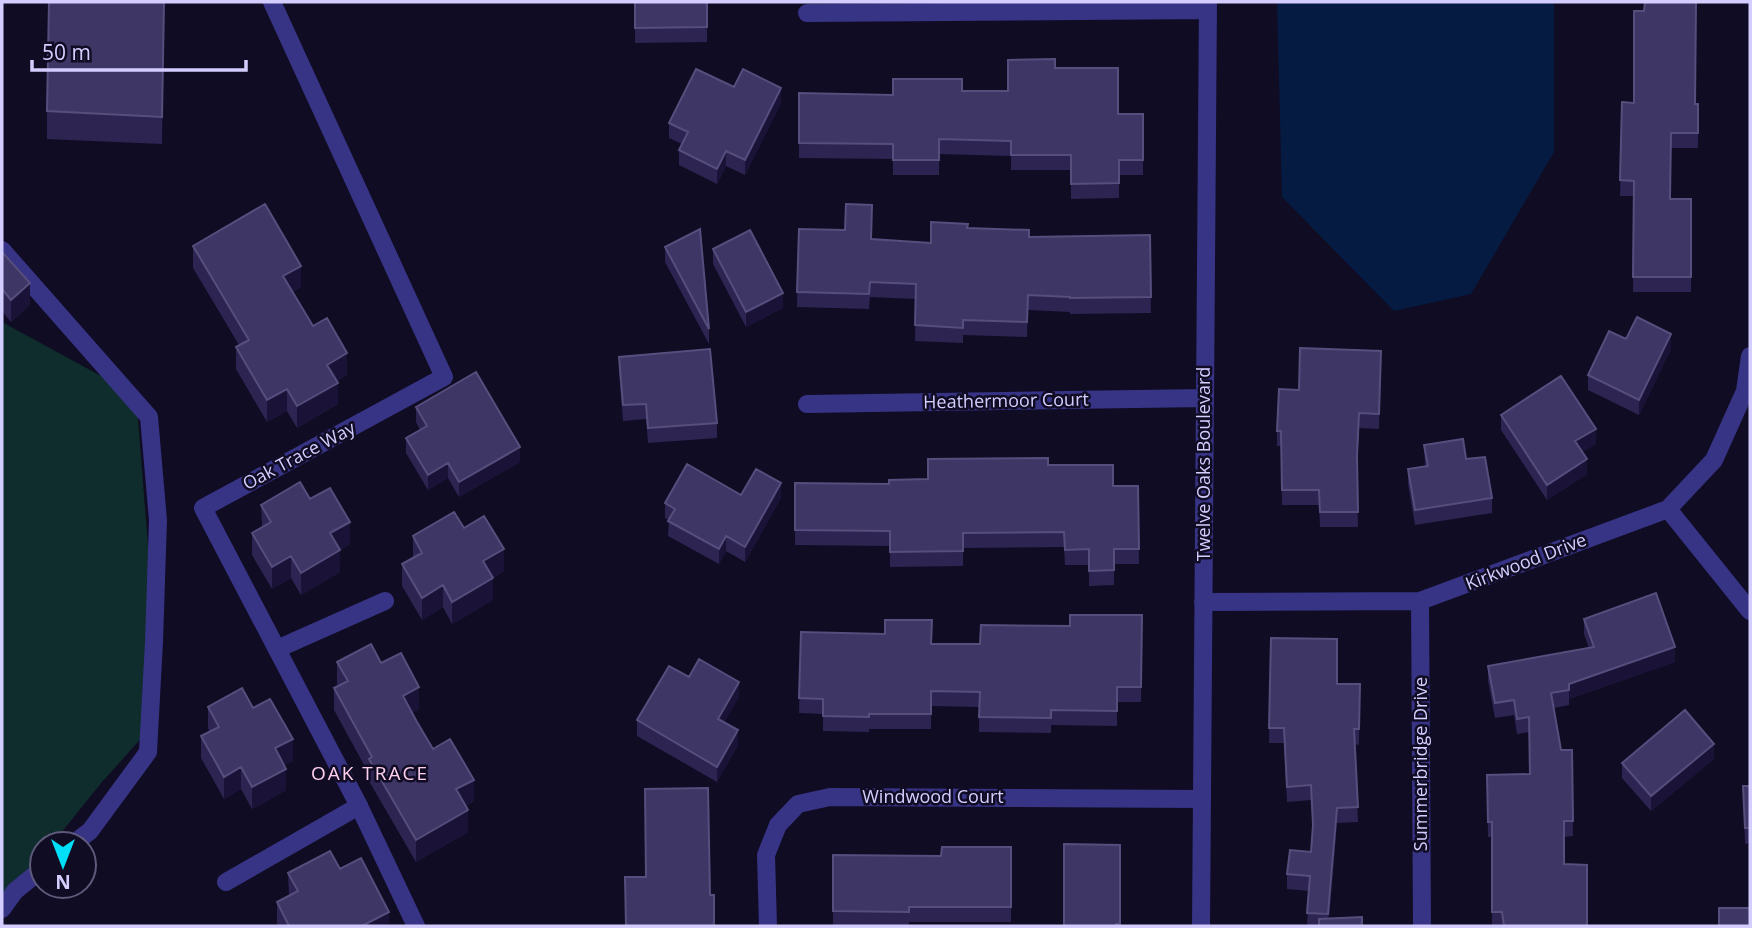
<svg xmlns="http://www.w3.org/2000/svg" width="1752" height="928" font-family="'Open Sans',sans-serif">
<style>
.green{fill:#0f2d2c}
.water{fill:#061b42}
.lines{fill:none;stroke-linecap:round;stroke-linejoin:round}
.service{stroke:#373385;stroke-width:18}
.minor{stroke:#373385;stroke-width:18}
.wall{fill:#2d2452}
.shaded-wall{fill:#1a1337}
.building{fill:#3e3665;stroke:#564e7d;stroke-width:2}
.labels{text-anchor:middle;stroke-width:5;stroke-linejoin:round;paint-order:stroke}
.street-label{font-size:18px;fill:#d3ceff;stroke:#100c23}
.neighbourhood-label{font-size:19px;letter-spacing:2px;fill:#ffd0ee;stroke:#100c23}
</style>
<rect width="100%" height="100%" fill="#100c23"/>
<path class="green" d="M 2,322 L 136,395 L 148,545 L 155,723 L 102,782 L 52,844 L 42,844 L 42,856 L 2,904 Z"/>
<path class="water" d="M 1277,2 L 1554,2 L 1554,152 L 1471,294 L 1394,311 L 1282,197 Z"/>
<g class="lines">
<path class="service" d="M 2,250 L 149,417 L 158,520 L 154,642 L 148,752 L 90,831 L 73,844
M 277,649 L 385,601
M 226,882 L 359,806
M 2,909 L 15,891 L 42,869"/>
<path class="minor" d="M 272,2 L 444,377 L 203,508 L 359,806 L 416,926
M 807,13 L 1208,10
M 807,404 L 1205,398
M 1668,509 L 1750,611
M 1420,601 L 1422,926
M 1203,602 L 1420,601 L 1668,509 L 1714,460 L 1745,391 L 1750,356
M 768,926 L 766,855 L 778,825 L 798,804 L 830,797 L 1202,799
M 1201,926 L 1208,2"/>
</g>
<path class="wall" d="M 164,2 L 162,144 L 47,139 L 47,111 Z
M 635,2 L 707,2 L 707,42 L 635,43 Z
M 1055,68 L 1118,114 L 1143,114 L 1143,175 L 1119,175 L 1119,198 L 1071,199 L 1071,170 L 1011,170 L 1011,156 L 939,154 L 939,175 L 893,175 L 893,159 L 799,158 L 799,93 L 893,95 L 962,91 L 1008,91 Z
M 1622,102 L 1698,104 L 1698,148 L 1671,148 L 1670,199 L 1691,199 L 1691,292 L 1633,292 L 1634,196 L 1620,196 Z
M 781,103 L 745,175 L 726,166 L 717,184 L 679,165 L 679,150 L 682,144 L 669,138 L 669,123 Z
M 967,228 L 1029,237 L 1150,235 L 1151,313 L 1070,314 L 1070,312 L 1028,310 L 1027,337 L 963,335 L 963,343 L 915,341 L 916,299 L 870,297 L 869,309 L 797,307 L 799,229 L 871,239 L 931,243 Z
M 193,246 L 301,287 L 293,292 L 313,326 L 347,375 L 337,381 L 338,404 L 297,428 L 287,411 L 267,422 L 236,369 L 236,347 L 239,345 L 193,268 Z
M 665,247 L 709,329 L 709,344 L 665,262 Z
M 713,249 L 783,308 L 746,327 L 713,264 Z
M 2,252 L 30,305 L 11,322 L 2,311 Z
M 1626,339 L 1671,349 L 1639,415 L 1588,390 L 1588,375 Z
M 1381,351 L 1379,429 L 1359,428 L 1357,468 L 1358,527 L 1320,527 L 1319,505 L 1282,505 L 1281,446 L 1277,446 L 1277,431 L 1299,390 Z
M 619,357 L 717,423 L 717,438 L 648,443 L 646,419 L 623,421 L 619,372 Z
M 416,407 L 520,462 L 459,497 L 448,478 L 428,490 L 406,453 L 406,438 L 420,430 L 416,422 Z
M 1501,415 L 1596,444 L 1582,452 L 1587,474 L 1547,500 L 1501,430 Z
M 1424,445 L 1466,459 L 1492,498 L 1492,513 L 1415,525 L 1408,484 L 1408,469 L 1425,466 Z
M 1048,465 L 1113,486 L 1138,486 L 1139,564 L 1114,564 L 1114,585 L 1089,586 L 1089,565 L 1065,565 L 1064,547 L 963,548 L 963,566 L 890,567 L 890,546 L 795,545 L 795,483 L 889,484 Z
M 741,495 L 781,498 L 745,562 L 726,551 L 719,564 L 668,536 L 669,520 L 665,518 L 665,503 Z
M 310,499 L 350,544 L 340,550 L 340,572 L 301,595 L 291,578 L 272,589 L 252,555 L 252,533 L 262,527 L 261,505 Z
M 464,528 L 504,571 L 493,578 L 493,600 L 452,624 L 443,607 L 422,620 L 402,586 L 402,564 L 413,558 L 413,536 Z
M 1142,615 L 1141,702 L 1117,702 L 1117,726 L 1051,725 L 1051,733 L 979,732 L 979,707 L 931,706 L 931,729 L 869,729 L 869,732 L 823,731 L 823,714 L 799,713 L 801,632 L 932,644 L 980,644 L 1070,626 Z
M 1584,619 L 1675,662 L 1569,699 L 1569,705 L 1554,708 L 1561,750 L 1572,750 L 1573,836 L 1564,837 L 1564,864 L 1587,926 L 1492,926 L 1492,837 L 1488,837 L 1487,775 L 1529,774 L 1529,732 L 1517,734 L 1514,715 L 1495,718 L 1488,681 L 1488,666 L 1589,648 L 1584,634 Z
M 1271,638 L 1337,684 L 1360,684 L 1359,745 L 1355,744 L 1358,822 L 1337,823 L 1329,919 L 1362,926 L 1307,926 L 1309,891 L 1287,889 L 1287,874 L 1311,852 L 1313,832 L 1311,800 L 1287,802 L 1284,743 L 1269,743 Z
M 337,662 L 381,663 L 419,709 L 412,713 L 433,749 L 474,801 L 466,806 L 468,832 L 416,862 L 369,781 L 369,774 L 334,710 L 334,688 L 338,686 L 337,683 Z
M 689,677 L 739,697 L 724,722 L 738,745 L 717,782 L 637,736 L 637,720 Z
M 208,707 L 253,708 L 293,761 L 284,765 L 286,790 L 252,809 L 241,789 L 224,799 L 201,758 L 201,736 L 209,732 L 208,728 Z
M 1714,759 L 1651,811 L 1622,778 L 1622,763 Z
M 1743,786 L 1750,786 L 1750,843 L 1745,844 Z
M 1011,847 L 1011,922 L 909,922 L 909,926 L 833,926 L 833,855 L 941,856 Z
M 340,869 L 389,926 L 278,926 L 277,924 L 277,902 L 289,895 L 288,873 Z"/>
<path class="shaded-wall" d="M 781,88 L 781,103 L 745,175 L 745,160 Z
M 726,151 L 726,166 L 717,184 L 717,169 Z
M 301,266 L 301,287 L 283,298 L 283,276 Z
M 30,283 L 30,305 L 11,322 L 11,300 Z
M 783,293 L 783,308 L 746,327 L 746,312 Z
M 1671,334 L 1671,349 L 1639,415 L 1639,400 Z
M 347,353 L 347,375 L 327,387 L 327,365 Z
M 338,383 L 338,404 L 297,428 L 297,406 Z
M 287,389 L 287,411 L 267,422 L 267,400 Z
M 1596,429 L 1596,444 L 1575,457 L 1575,441 Z
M 520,447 L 520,462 L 459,497 L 459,482 Z
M 1587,459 L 1587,474 L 1547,500 L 1547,485 Z
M 448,463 L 448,478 L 428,490 L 428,475 Z
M 781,483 L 781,498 L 745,562 L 745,547 Z
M 350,522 L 350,544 L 330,555 L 330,533 Z
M 726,536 L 726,551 L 719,564 L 719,549 Z
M 504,549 L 504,571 L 483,583 L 483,561 Z
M 340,550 L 340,572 L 301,595 L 301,573 Z
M 291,556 L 291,578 L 272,589 L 272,567 Z
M 493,578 L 493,600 L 452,624 L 452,602 Z
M 443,585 L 443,607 L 422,620 L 422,598 Z
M 1675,647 L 1675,662 L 1569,699 L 1569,684 Z
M 739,682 L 739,697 L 718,734 L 718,719 Z
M 419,687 L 419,709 L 403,718 L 403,696 Z
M 738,730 L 738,745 L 717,782 L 717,767 Z
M 293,739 L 293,761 L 275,770 L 275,748 Z
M 1714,744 L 1714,759 L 1651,811 L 1651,796 Z
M 241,767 L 241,789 L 224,799 L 224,777 Z
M 286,769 L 286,790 L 252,809 L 252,787 Z
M 474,780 L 474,801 L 456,811 L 456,789 Z
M 1337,808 L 1337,823 L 1328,926 L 1328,914 Z
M 468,810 L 468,832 L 416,862 L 416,840 Z
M 389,912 L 389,926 L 362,926 Z"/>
<path class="building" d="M 49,2 L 164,2 L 162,117 L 47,111 Z
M 635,2 L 707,2 L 707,27 L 635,28 Z
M 1645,2 L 1696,2 L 1695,104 L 1698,104 L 1698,133 L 1671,133 L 1670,199 L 1691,199 L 1691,277 L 1633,277 L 1634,181 L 1620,180 L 1622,102 L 1634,103 L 1634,11 L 1644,11 Z
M 1055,59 L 1055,68 L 1118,68 L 1118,114 L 1143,114 L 1143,160 L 1119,160 L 1119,183 L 1071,184 L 1071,155 L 1011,155 L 1011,141 L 939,139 L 939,160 L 893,160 L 893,144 L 799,143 L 799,93 L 893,95 L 893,79 L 962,79 L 962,91 L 1008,91 L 1008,60 Z
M 696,69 L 734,87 L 743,69 L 781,88 L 745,160 L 726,151 L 717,169 L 679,150 L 688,132 L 669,123 Z
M 265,204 L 301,266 L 283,276 L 313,326 L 327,318 L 347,353 L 327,365 L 338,383 L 297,406 L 287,389 L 267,400 L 236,347 L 249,340 L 193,246 Z
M 846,204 L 872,205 L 871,239 L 931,243 L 931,222 L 968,224 L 967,228 L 1029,230 L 1029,237 L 1150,235 L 1151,297 L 1070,298 L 1070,297 L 1028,295 L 1027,322 L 963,320 L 963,328 L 915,325 L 916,284 L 870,282 L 869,294 L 797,292 L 799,229 L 845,230 Z
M 700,229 L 709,329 L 665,247 Z
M 750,230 L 783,293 L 746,312 L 713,249 Z
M 2,252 L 30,283 L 11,300 L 2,289 Z
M 1637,317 L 1671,334 L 1639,400 L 1588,375 L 1609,331 L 1626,339 Z
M 1300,348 L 1381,351 L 1379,414 L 1359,413 L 1357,456 L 1358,512 L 1320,512 L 1319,490 L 1282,490 L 1281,431 L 1277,431 L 1279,389 L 1299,390 Z
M 710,349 L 717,423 L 648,428 L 646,404 L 623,405 L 619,357 Z
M 476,372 L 520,447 L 459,482 L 448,463 L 428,475 L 406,438 L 427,426 L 416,407 Z
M 1561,376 L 1596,429 L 1575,441 L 1587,459 L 1547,485 L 1501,415 Z
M 1463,439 L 1466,459 L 1485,457 L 1492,498 L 1415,510 L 1408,469 L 1428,466 L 1424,445 Z
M 1048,458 L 1048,465 L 1113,465 L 1113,486 L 1138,486 L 1139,549 L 1114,549 L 1114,570 L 1089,571 L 1089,549 L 1065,550 L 1064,532 L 963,533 L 963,551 L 890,552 L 890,531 L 795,530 L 795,483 L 889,484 L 889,480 L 928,479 L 928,459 Z
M 687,464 L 741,495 L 756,469 L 781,483 L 745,547 L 726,536 L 719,549 L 668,521 L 675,509 L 665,503 Z
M 300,482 L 310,499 L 330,488 L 350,522 L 330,533 L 340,550 L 301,573 L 291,556 L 272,567 L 252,533 L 271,522 L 261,505 Z
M 454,512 L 464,528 L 484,516 L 504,549 L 483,561 L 493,578 L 452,602 L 443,585 L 422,598 L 402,564 L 422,553 L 413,536 Z
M 1656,593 L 1675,647 L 1569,684 L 1569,690 L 1551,693 L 1561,750 L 1572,750 L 1573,821 L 1564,821 L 1564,864 L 1587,865 L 1587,926 L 1504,926 L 1502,912 L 1492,912 L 1492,822 L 1488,822 L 1487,775 L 1530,774 L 1529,717 L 1517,719 L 1514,700 L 1495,703 L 1488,666 L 1594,647 L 1584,619 Z
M 1070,615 L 1142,615 L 1141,687 L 1117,687 L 1117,711 L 1051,710 L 1051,718 L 979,717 L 980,692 L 931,691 L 931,714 L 869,714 L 869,717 L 823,716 L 823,699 L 799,698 L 801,632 L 885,634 L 885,620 L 932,620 L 931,644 L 980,644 L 981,625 L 1070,626 Z
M 1271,638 L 1337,639 L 1337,684 L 1360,684 L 1359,729 L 1354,729 L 1358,807 L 1337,808 L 1328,914 L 1307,913 L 1310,876 L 1287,874 L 1290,850 L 1311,852 L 1313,825 L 1311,785 L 1287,787 L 1284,728 L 1269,728 Z
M 371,644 L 381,663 L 401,653 L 419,687 L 403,696 L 417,722 L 433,749 L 450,739 L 474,780 L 456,789 L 468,810 L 416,840 L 369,759 L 372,757 L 334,688 L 348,681 L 337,662 Z
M 699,659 L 739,682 L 718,719 L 738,730 L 717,767 L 637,720 L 669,666 L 689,677 Z
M 242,688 L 253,708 L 270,699 L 293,739 L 275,748 L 286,769 L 252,787 L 241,767 L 224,777 L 201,736 L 219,727 L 208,707 Z
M 1685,710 L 1714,744 L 1651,796 L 1622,763 Z
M 1743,786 L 1750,786 L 1750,828 L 1745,828 Z
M 708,788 L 710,895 L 714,895 L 714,926 L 626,926 L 625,877 L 646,877 L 645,789 Z
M 1064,844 L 1120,845 L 1120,924 L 1116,924 L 1116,926 L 1064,926 Z
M 942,847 L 1011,847 L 1011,907 L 909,907 L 909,912 L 833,911 L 833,855 L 941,856 Z
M 330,851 L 340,869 L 361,858 L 389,912 L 362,926 L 289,926 L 277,902 L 298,891 L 288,873 Z
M 1719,908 L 1750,908 L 1750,926 L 1719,926 Z
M 1362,917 L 1362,926 L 1319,926 L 1319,919 Z"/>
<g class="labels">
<g class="street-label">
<text transform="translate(1006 401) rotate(-1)" y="6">Heathermoor Court</text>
<text transform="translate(299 456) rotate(-28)" y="6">Oak Trace Way</text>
<text transform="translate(1204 464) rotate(-90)" y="6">Twelve Oaks Boulevard</text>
<text transform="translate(1526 562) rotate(-21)" y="6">Kirkwood Drive</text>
<text transform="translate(1421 764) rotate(-90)" y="6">Summerbridge Drive</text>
<text x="933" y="803">Windwood Court</text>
</g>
<g class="neighbourhood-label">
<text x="370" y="780">OAK TRACE</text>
</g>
</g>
<rect width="1752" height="928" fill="none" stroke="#d3ceff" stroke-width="7"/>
<g transform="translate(63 865) rotate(180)"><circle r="33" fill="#100c23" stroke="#5e5a7b" stroke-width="2"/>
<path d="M0-5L12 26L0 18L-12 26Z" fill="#00dff9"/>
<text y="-10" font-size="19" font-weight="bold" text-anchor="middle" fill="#d3ceff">N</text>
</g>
<path d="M32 60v10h214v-10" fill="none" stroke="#d3ceff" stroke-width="3.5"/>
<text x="42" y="60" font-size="21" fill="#d3ceff" stroke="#100c23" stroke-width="5" paint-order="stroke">50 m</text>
</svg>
